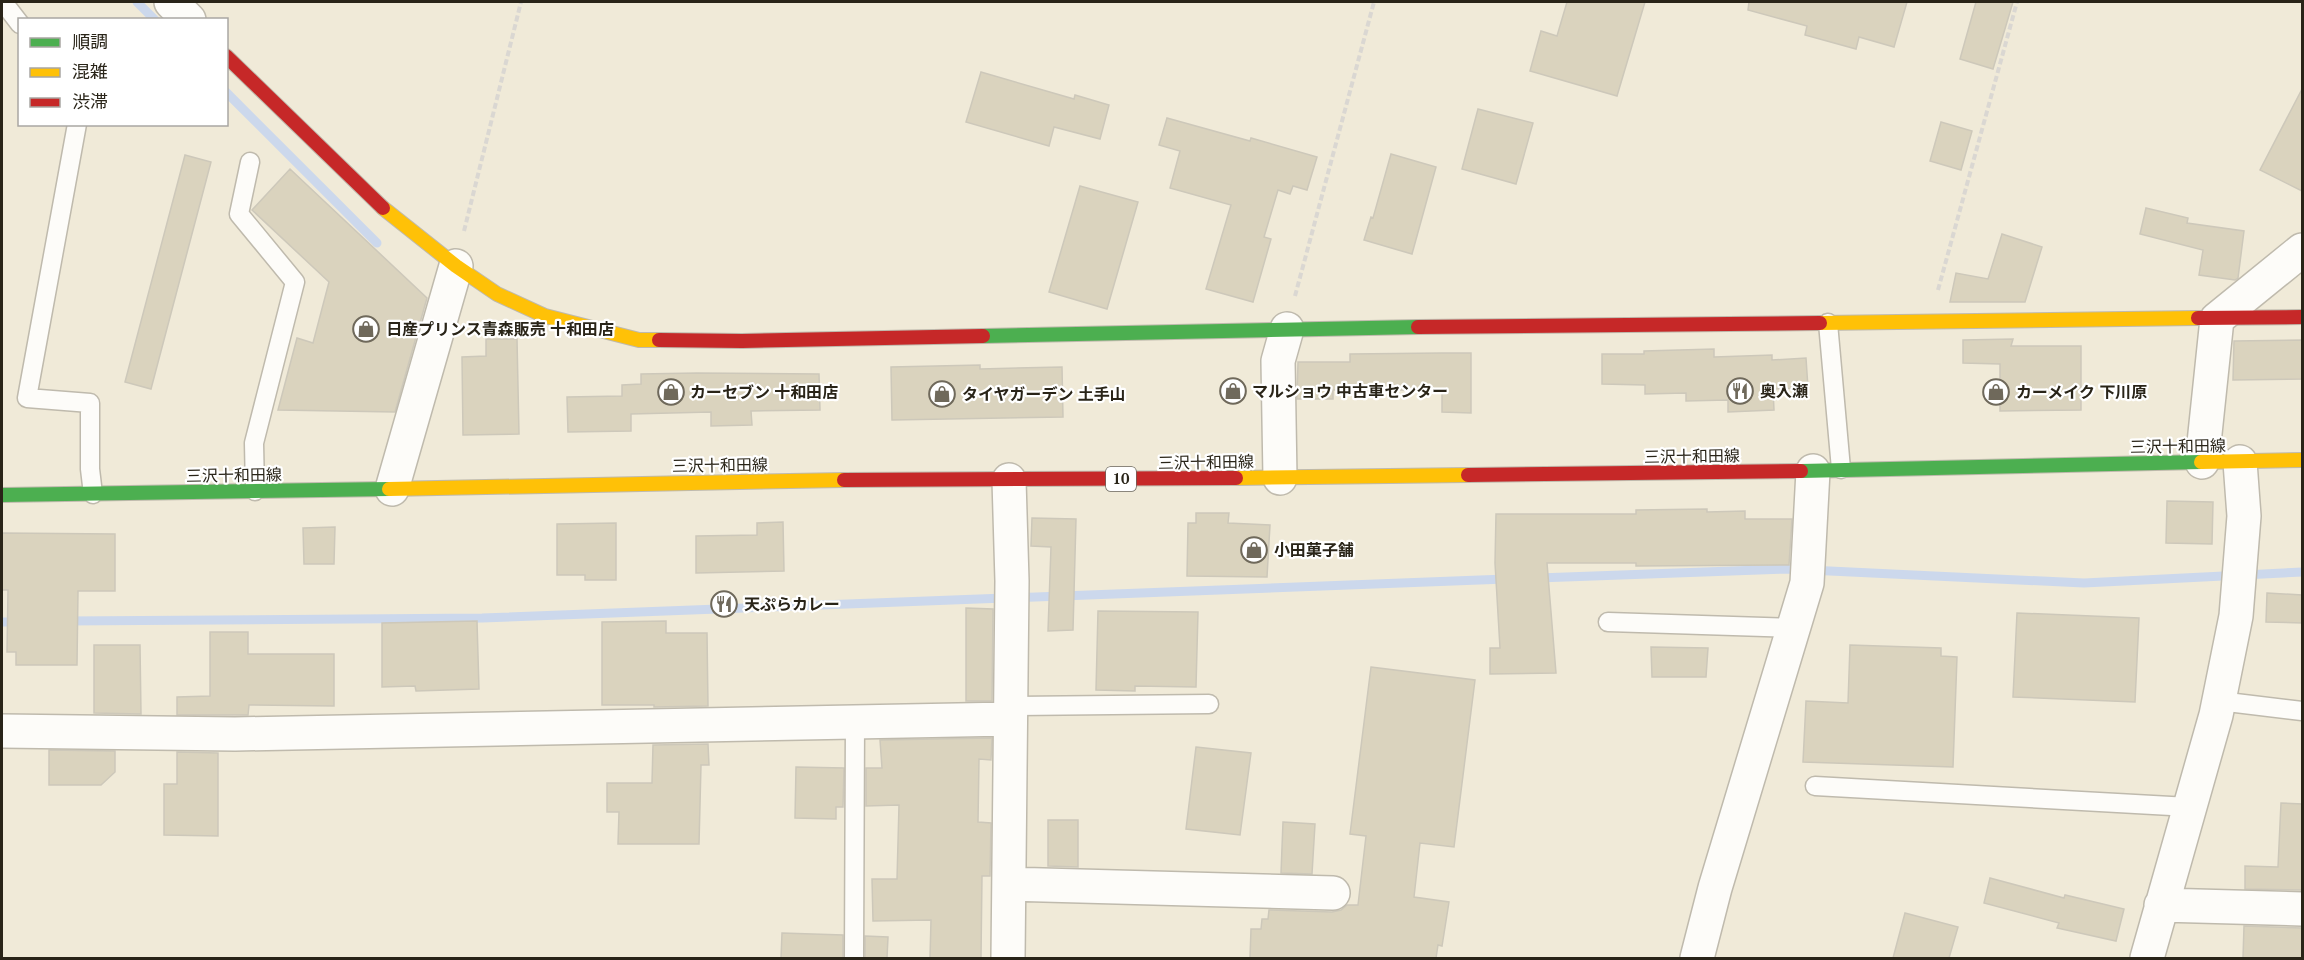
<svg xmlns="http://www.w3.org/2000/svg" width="2304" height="960" font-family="'PT Serif','Noto Sans JP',serif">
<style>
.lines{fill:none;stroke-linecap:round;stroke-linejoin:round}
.stream{stroke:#ccd8ec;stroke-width:9}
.building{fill:#dad3be;stroke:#cdc8ba;stroke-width:1.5}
.lane-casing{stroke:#bfbaad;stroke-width:21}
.street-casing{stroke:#bfbaad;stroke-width:36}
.fast-casing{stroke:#bfbaad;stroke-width:16}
.slow-casing{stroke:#bfbaad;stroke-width:16}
.jam-casing{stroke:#bfbaad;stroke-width:16}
.path{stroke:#dad7d2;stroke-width:4;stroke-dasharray:6 3;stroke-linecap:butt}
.lane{stroke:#fdfcf9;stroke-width:18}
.street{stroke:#fdfcf9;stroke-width:33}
.fast{stroke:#4caf50;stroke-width:14}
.slow{stroke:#ffc107;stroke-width:14}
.jam{stroke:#c62828;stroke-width:14}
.labels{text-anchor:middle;stroke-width:4.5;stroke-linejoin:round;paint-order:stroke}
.shield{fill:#fff;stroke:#69665d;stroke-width:1.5}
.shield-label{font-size:15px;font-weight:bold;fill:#292418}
.poi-label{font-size:16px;font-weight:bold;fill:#292418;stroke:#fff;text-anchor:start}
.street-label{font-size:16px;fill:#292418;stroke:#fff}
</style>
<rect width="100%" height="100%" fill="#f0ead8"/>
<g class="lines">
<path class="stream" d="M 137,2 L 155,20
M 226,92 L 377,243
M 1538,578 L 1788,569 L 2084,583 L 2302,572
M 65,621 L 482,618 L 1506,579
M 2,622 L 19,622"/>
</g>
<path class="building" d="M 1567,2 L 1645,2 L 1617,96 L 1530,71 L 1541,31 L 1557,36 Z
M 1749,2 L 1907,2 L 1894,47 L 1859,37 L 1856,49 L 1805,35 L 1807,26 L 1748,10 Z
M 1976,2 L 2013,2 L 1993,69 L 1960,59 Z
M 981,72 L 1074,99 L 1075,95 L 1109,105 L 1100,139 L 1054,127 L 1049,146 L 966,122 Z
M 2302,89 L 2302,191 L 2260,170 Z
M 1478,109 L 1533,123 L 1516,184 L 1462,169 Z
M 1167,118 L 1250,141 L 1251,138 L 1317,157 L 1307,190 L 1293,186 L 1290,194 L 1278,190 L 1264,237 L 1271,239 L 1253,302 L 1206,289 L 1231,205 L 1170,188 L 1180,151 L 1159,145 Z
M 1941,122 L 1972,131 L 1961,170 L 1930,161 Z
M 1391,154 L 1436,167 L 1412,254 L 1364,240 L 1371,217 L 1373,218 Z
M 185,155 L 211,162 L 151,389 L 125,382 Z
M 290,169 L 427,298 L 395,412 L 278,410 L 297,338 L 313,343 L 329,282 L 252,210 Z
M 1080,186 L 1138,202 L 1107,309 L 1049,292 Z
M 2146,208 L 2188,218 L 2187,223 L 2244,231 L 2238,278 L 2235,280 L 2199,275 L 2203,250 L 2140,234 Z
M 2002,234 L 2042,247 L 2025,302 L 1950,302 L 1956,273 L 1988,279 Z
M 486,339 L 517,339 L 519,434 L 463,435 L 462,357 L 486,356 Z
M 2013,339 L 2011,346 L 2081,346 L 2081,410 L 2000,411 L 2000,364 L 1963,363 L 1963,340 Z
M 2302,340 L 2302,379 L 2233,380 L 2234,341 Z
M 1714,349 L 1714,357 L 1772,355 L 1772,360 L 1806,358 L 1808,388 L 1773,389 L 1774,410 L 1728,412 L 1728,400 L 1686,401 L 1686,393 L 1645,394 L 1645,385 L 1602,384 L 1602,354 L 1644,354 L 1644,351 Z
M 1442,353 L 1471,353 L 1471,413 L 1442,412 L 1442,390 L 1333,390 L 1333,399 L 1297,399 L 1298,362 L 1350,362 L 1350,354 Z
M 980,365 L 980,369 L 1062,367 L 1063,417 L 892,420 L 891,367 Z
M 697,373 L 819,374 L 820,410 L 751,411 L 752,425 L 711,426 L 711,412 L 631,414 L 631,431 L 568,432 L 567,397 L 622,396 L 622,385 L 641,384 L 641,374 Z
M 2167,501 L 2213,502 L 2212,544 L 2166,543 Z
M 1707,509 L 1707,512 L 1745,511 L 1745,519 L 1792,519 L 1789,565 L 1636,566 L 1636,563 L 1547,563 L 1556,673 L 1490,674 L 1490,648 L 1500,648 L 1495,563 L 1496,514 L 1636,514 L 1636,510 Z
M 1196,513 L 1229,513 L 1228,523 L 1270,525 L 1267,577 L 1187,576 L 1188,523 L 1196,523 Z
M 1032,518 L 1076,519 L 1073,630 L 1048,631 L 1051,547 L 1031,546 Z
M 783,522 L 784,571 L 696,573 L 696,536 L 757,535 L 757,523 Z
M 616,523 L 616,580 L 585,580 L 585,575 L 557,575 L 557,524 Z
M 335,527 L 334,564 L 304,564 L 303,528 Z
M 2,533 L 115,534 L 115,591 L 78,591 L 77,665 L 16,665 L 16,652 L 7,652 L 8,590 L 2,590 Z
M 2267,593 L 2302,595 L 2302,623 L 2266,622 Z
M 966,608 L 993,609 L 992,701 L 966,701 Z
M 1098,611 L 1198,612 L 1196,687 L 1135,686 L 1135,691 L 1096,690 Z
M 2017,613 L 2139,618 L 2135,702 L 2013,697 Z
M 477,621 L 479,689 L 416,691 L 415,686 L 382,687 L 382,623 Z
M 666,621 L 666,633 L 707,633 L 708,706 L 654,707 L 654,705 L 602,705 L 602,622 Z
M 210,632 L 248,632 L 248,654 L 334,654 L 334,706 L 249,705 L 248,715 L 177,715 L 177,697 L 210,696 Z
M 94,645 L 140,645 L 141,714 L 94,713 Z
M 1850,645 L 1941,648 L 1941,656 L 1957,657 L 1953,767 L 1803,762 L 1806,701 L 1848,703 Z
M 1651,647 L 1708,648 L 1706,677 L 1652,677 Z
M 1371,667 L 1475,680 L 1454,847 L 1420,843 L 1414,897 L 1449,902 L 1442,946 L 1438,945 L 1436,958 L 1250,958 L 1251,929 L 1261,929 L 1262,919 L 1268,919 L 1269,910 L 1332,912 L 1341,910 L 1347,905 L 1358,905 L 1366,836 L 1350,834 Z
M 992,738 L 991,760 L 979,759 L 978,822 L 991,823 L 990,876 L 982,876 L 981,958 L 930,958 L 931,920 L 873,921 L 872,879 L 897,879 L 899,805 L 866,806 L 866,768 L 882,768 L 880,740 Z
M 708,744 L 709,765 L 701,765 L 699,844 L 618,844 L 619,812 L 607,812 L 607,783 L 652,783 L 653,745 Z
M 1196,747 L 1251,753 L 1240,835 L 1186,829 Z
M 49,750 L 115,751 L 115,772 L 101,785 L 49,785 Z
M 177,752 L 218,753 L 218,836 L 164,835 L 164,784 L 177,784 Z
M 796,767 L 844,768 L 843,807 L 836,807 L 836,819 L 795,818 Z
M 2281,803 L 2302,804 L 2302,890 L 2245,889 L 2245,866 L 2278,867 Z
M 1048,820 L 1078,820 L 1078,867 L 1048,866 Z
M 1283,822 L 1315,824 L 1312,874 L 1281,873 Z
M 1990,878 L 2064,898 L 2065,895 L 2124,909 L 2116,941 L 2057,928 L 2059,923 L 1984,903 Z
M 1905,913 L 1958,927 L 1949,958 L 1893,958 Z
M 2244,926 L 2302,928 L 2302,958 L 2243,958 Z
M 782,933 L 843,935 L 843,958 L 781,958 Z
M 865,936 L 888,937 L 887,958 L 865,958 Z"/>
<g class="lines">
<g class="lane-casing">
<path id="lane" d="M 3,2 L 20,24
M 77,124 L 27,398 L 90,403 L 90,469 L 93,494
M 250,162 L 239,214 L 295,282 L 254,443 L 255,491
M 1828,323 L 1841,469
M 1608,622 L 1793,628
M 2219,701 L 2302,711
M 1010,706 L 1209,704
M 1815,786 L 2189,807
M 854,958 L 855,722"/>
</g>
<g class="street-casing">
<path id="street" d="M 171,2 L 189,20
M 2202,462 L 2217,319 L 2302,250
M 1280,478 L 1278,361 L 1287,329
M 392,489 L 456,266
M 2,731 L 235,734 L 1010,719
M 1010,884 L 1333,893
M 2161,905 L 2302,909
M 1008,958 L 1012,581 L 1009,480
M 1697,958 L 1715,888 L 1807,583 L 1813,471
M 2147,958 L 2216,715 L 2236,616 L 2244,516 L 2240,462"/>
</g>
<g class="fast-casing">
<path id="fast" d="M 983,336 L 1418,327
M 1801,471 L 2201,462
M 2,495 L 389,489"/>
</g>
<g class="slow-casing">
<path id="slow" d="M 383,208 L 456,266 L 497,294 L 545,316 L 639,340 L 659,340
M 1820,323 L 2198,318
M 2201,462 L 2302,460
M 1236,478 L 1468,475
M 389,489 L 844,480"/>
</g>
<g class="jam-casing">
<path id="jam" d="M 226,56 L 383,208
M 2198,318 L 2302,317
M 1418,327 L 1820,323
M 659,340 L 742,341 L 983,336
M 1468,475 L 1801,471
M 844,480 L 1236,478"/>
</g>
<path class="path" d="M 464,231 L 521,2
M 1938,290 L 2017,2
M 1295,296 L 1374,2"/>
<use href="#lane" class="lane"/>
<use href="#street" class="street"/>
<use href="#fast" class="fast"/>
<use href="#slow" class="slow"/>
<use href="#jam" class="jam"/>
</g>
<defs>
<g id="shop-ring" transform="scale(1.35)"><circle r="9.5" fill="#fff" stroke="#6f695b" stroke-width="1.5"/><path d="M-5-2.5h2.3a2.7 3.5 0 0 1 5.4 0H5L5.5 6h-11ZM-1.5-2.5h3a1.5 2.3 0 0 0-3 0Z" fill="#6f695b"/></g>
<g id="restaurant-ring" transform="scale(1.35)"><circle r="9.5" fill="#fff" stroke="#6f695b" stroke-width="1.5"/><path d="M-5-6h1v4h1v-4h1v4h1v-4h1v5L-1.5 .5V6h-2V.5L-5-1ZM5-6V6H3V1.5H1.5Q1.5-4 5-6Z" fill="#6f695b"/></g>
</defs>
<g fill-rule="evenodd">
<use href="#shop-ring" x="366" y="329"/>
<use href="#shop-ring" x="1233" y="391"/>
<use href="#restaurant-ring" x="1740" y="391"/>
<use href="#shop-ring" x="671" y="392"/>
<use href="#shop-ring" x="1996" y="392"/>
<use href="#shop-ring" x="942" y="394"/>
<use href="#shop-ring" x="1254" y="550"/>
<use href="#restaurant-ring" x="724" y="604"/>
</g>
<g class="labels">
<rect class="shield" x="1106" y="467" width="30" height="24" rx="4.5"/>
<g class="shield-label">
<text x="1121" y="484">10</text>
</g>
<g class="poi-label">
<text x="386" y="335">日産プリンス青森販売 十和田店</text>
<text x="1252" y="397">マルショウ 中古車センター</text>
<text x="1760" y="397">奥入瀬</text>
<text x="690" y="398">カーセブン 十和田店</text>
<text x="2016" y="398">カーメイク 下川原</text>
<text x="962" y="400">タイヤガーデン 土手山</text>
<text x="1274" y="556">小田菓子舗</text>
<text x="744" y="610">天ぷらカレー</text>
</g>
<g class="street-label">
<text transform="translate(2178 446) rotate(-1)" y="6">三沢十和田線</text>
<text transform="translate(1692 456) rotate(-1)" y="6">三沢十和田線</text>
<text transform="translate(1206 462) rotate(-1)" y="6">三沢十和田線</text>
<text transform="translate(720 465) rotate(-1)" y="6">三沢十和田線</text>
<text transform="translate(234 475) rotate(-1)" y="6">三沢十和田線</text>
</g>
</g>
<rect width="2304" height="960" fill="none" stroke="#292418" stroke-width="6"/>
<rect x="18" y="18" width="210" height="108" fill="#ffffff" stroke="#a9a7a3" stroke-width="1.5"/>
<rect x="30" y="38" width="30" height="9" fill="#4caf50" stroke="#a9a7a3" stroke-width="1.5"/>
<text x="72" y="48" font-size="18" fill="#292418">順調</text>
<rect x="30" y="68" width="30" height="9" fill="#ffc107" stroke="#a9a7a3" stroke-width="1.5"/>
<text x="72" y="78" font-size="18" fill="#292418">混雑</text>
<rect x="30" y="98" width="30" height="9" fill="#c62828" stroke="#a9a7a3" stroke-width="1.5"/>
<text x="72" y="108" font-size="18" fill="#292418">渋滞</text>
</svg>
